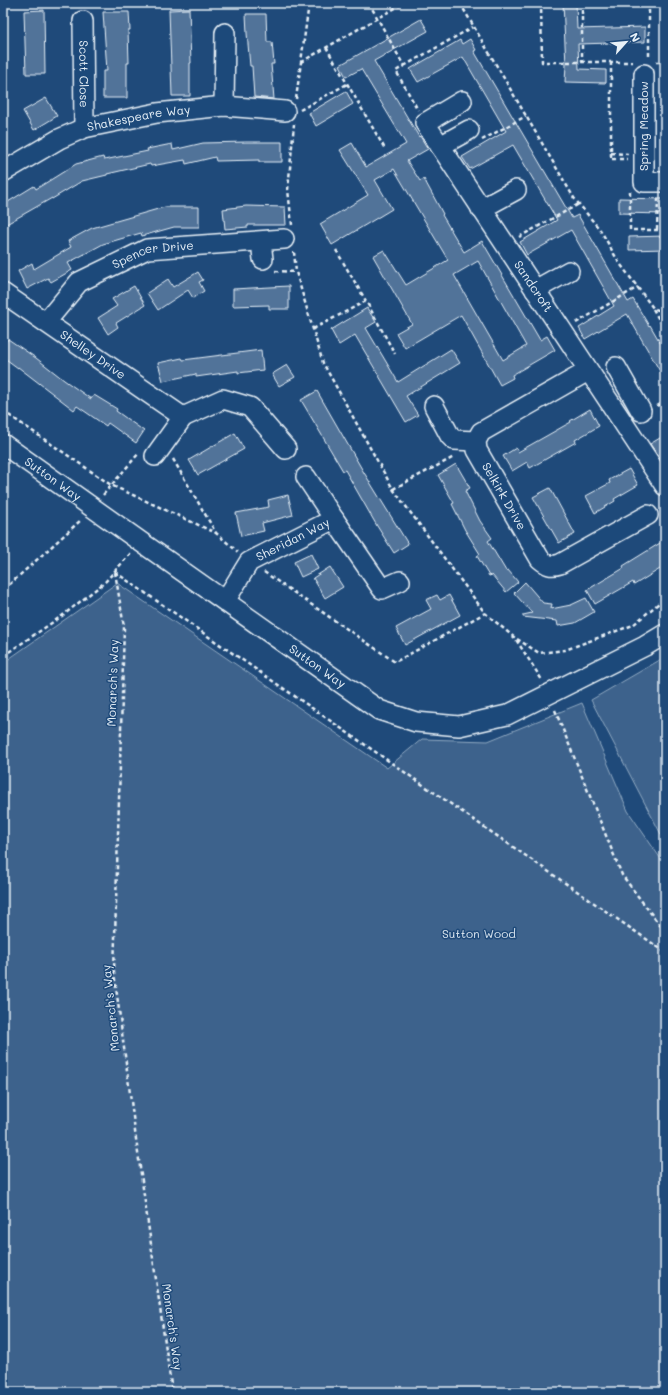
<svg xmlns="http://www.w3.org/2000/svg" width="668" height="1395" font-family="Mali,sans-serif">
<style>
.green{fill:#3c628c;stroke:#92aac2}
.building{fill:#517399;stroke:#e8f1f8;fill-rule:evenodd}
.lines{fill:none;stroke-linecap:round;stroke-linejoin:round}
.minor-casing{stroke:#e8f1f8;stroke-width:22}
.path{stroke:#e8f1f8;stroke-width:2.5;stroke-dasharray:4 3;stroke-linecap:butt}
.minor{stroke:#1f4a7a;stroke-width:19}
.labels{text-anchor:middle;stroke-width:3;stroke-linejoin:round;paint-order:stroke}
.street-label{font-size:12px;fill:#e8f1f8;stroke:#1f4a7a}
.park-label{font-size:12px;fill:#d7e3ed;stroke:#1f4a7a}
</style>
<rect width="100%" height="100%" fill="#1f4a7a"/>
<filter id="ink" filterUnits="userSpaceOnUse"><feTurbulence type="fractalNoise" baseFrequency=".025" numOctaves="2"/><feDisplacementMap in="SourceGraphic" scale="8" xChannelSelector="R" yChannelSelector="G"/><feConvolveMatrix kernelMatrix="1 2 1 2 8 2 1 2 1" color-interpolation-filters="sRGB"/></filter>
<g filter="url(#ink)">
<path class="green" d="M 117,583 L 387,768 L 422,739 L 488,741 L 582,703 L 628,811 L 665,865 L 665,1392 L 3,1392 L 3,663 Z
M 665,657 L 665,842 L 591,700 Z"/>
<path class="building" d="M 563,3 L 576,3 L 577,29 L 645,27 L 645,42 L 578,44 L 579,69 L 606,70 L 606,83 L 565,82 L 566,65 Z
M 189,9 L 191,63 L 190,63 L 190,96 L 172,96 L 169,10 Z
M 44,10 L 45,74 L 26,74 L 24,11 Z
M 103,12 L 129,12 L 130,30 L 128,30 L 129,63 L 127,63 L 127,98 L 103,98 L 103,71 L 107,71 Z
M 246,14 L 266,14 L 267,42 L 272,42 L 274,64 L 271,64 L 274,99 L 254,97 L 252,66 L 250,66 L 247,33 Z
M 421,19 L 428,31 L 374,61 L 419,137 L 420,136 L 428,149 L 407,161 L 420,181 L 424,179 L 443,214 L 442,215 L 464,252 L 482,241 L 540,340 L 547,336 L 555,350 L 512,375 L 513,378 L 500,385 L 461,315 L 405,348 L 396,333 L 412,324 L 373,256 L 384,250 L 406,285 L 448,260 L 394,169 L 375,180 L 392,209 L 332,245 L 320,224 L 368,195 L 340,150 L 352,143 L 366,167 L 406,144 L 361,69 L 346,77 L 340,65 ZM 478,261 L 526,346 L 503,360 L 454,275 Z
M 470,39 L 476,50 L 474,51 L 572,218 L 578,215 L 628,302 L 633,299 L 649,326 L 650,325 L 665,351 L 665,380 L 627,314 L 585,339 L 579,328 L 614,306 L 571,230 L 527,255 L 520,242 L 557,220 L 513,145 L 470,169 L 462,157 L 506,131 L 463,57 L 418,82 L 410,69 L 460,40 L 462,44 Z
M 346,91 L 353,104 L 316,126 L 309,113 Z
M 46,98 L 57,116 L 34,130 L 23,111 Z
M 246,142 L 282,142 L 282,162 L 259,162 L 259,160 L 216,161 L 215,157 L 186,164 L 185,160 L 151,166 L 150,164 L 107,174 L 107,175 L 82,181 L 52,199 L 52,198 L 3,226 L 3,205 L 34,186 L 36,189 L 76,164 L 103,157 L 104,160 L 148,151 L 147,149 L 172,144 L 173,150 L 203,143 Z
M 619,198 L 665,199 L 665,214 L 619,213 Z
M 246,206 L 285,207 L 286,225 L 248,225 L 248,227 L 225,229 L 223,209 Z
M 165,207 L 199,207 L 199,227 L 174,227 L 142,236 L 141,233 L 103,244 L 68,263 L 72,270 L 51,282 L 48,278 L 27,289 L 18,271 L 32,263 L 34,269 L 71,247 L 68,241 L 92,228 Z
M 665,236 L 665,249 L 629,250 L 629,237 Z
M 198,272 L 203,280 L 199,282 L 204,291 L 193,298 L 188,290 L 158,310 L 147,293 L 168,279 L 173,287 Z
M 134,286 L 145,305 L 116,323 L 118,327 L 108,334 L 98,318 L 117,306 L 112,299 Z
M 289,286 L 289,309 L 269,309 L 269,305 L 233,306 L 233,289 Z
M 367,308 L 376,322 L 366,328 L 398,382 L 451,349 L 460,363 L 406,396 L 418,415 L 406,422 L 355,335 L 339,345 L 331,330 Z
M 8,339 L 36,358 L 64,380 L 91,399 L 94,395 L 117,409 L 116,411 L 144,431 L 136,443 L 108,423 L 106,426 L 77,406 L 74,410 L 18,367 L 18,368 L 3,357 L 3,346 Z
M 261,350 L 263,370 L 238,373 L 238,371 L 196,377 L 196,374 L 163,381 L 158,363 L 182,358 L 183,360 Z
M 287,365 L 295,377 L 279,386 L 272,374 Z
M 317,391 L 363,471 L 408,544 L 394,553 L 377,526 L 345,470 L 343,471 L 301,400 Z
M 590,409 L 599,426 L 575,440 L 576,442 L 530,468 L 527,462 L 512,471 L 503,456 L 516,448 L 518,452 L 571,422 L 570,421 Z
M 235,433 L 244,449 L 198,475 L 189,460 Z
M 665,435 L 665,455 L 660,458 L 650,444 Z
M 456,464 L 470,488 L 465,491 L 480,521 L 492,538 L 488,541 L 506,571 L 508,570 L 518,582 L 506,592 L 492,575 L 489,576 L 477,556 L 480,554 L 465,530 L 452,504 L 454,503 L 438,475 Z
M 629,469 L 638,485 L 614,499 L 615,501 L 595,513 L 586,496 L 610,483 L 609,480 Z
M 550,488 L 575,534 L 559,543 L 533,497 Z
M 288,495 L 293,515 L 262,523 L 264,531 L 241,536 L 236,513 L 269,507 L 268,500 Z
M 665,540 L 665,566 L 634,585 L 633,582 L 595,604 L 587,590 L 624,568 L 623,566 Z
M 311,554 L 318,569 L 301,577 L 294,562 Z
M 330,567 L 343,587 L 325,598 L 313,578 Z
M 525,582 L 543,603 L 552,604 L 551,609 L 571,605 L 586,598 L 594,612 L 575,623 L 558,626 L 557,621 L 523,617 L 523,615 L 532,613 L 514,593 Z
M 437,595 L 440,600 L 449,595 L 460,615 L 405,645 L 396,628 L 431,609 L 426,600 Z"/>
<g class="lines">
<g class="minor-casing">
<g id="minor">
<path id="s1" d="M 83,21 L 84,128"/>
<path d="M 644,74 L 644,182 L 665,182"/>
<path id="s2" d="M 462,101 L 425,123 L 665,486"/>
<path d="M 224,106 L 225,33"/>
<path d="M 440,146 L 469,130"/>
<path id="s3" d="M 3,172 L 59,139 L 84,128 L 157,113 L 224,106 L 285,111"/>
<path d="M 481,209 L 516,190"/>
<path d="M 261,242 L 263,259"/>
<path d="M 535,290 L 569,271"/>
<path id="s4" d="M 3,293 L 183,417 L 223,399 L 250,407 L 286,449"/>
<path id="s5" d="M 46,322 L 79,282 L 147,249 L 284,239"/>
<path d="M 616,367 L 641,411"/>
<path id="s6" d="M 588,371 L 481,432 L 476,441 L 477,450 L 540,559 C 547,565 551,567 560,564 L 648,515"/>
<path d="M 434,406 L 450,436 L 454,440 L 476,441"/>
<path id="s7" d="M 3,444 L 141,542 L 379,710 L 416,722 L 459,726 L 507,715 L 645,646 L 665,634"/>
<path d="M 155,456 L 183,417"/>
<path d="M 306,477 L 334,519"/>
<path id="s8" d="M 225,601 L 249,562 L 334,519 L 382,589 L 400,581"/>
</g>
</g>
<path class="path" d="M 369,3 L 404,66 L 396,71 L 418,110
M 460,3 L 574,198 L 601,231 L 618,261 L 653,308 L 665,313
M 541,3 L 542,62 L 633,62
M 582,3 L 582,61
M 649,3 L 649,59
M 326,47 L 385,149
M 301,62 L 404,3
M 611,62 L 611,159 L 627,159
M 656,62 L 665,62
M 404,66 L 473,27
M 296,99 L 309,3
M 300,110 L 347,84
M 482,140 L 526,116
M 611,153 L 628,154
M 630,191 L 630,230 L 665,230
M 292,225 L 288,190 L 294,124
M 657,230 L 658,199
M 519,237 L 579,204
M 336,250 L 366,301
M 294,252 L 296,272 L 323,363 L 393,489 L 454,457
M 275,271 L 296,272
M 653,309 L 665,330
M 576,323 L 638,287
M 313,329 L 366,301 L 395,354
M 657,406 L 665,402
M 3,411 L 111,485 L 216,533 L 238,552
M 173,459 L 216,533
M 393,489 L 485,613 L 515,638 L 542,680
M 103,495 L 139,453
M 115,572 L 124,627 L 114,972 L 136,1139 L 172,1392
M 115,572 L 665,952
M 264,572 L 395,662 L 485,613
M 3,588 L 10,584 L 81,520
M 517,639 L 539,653 L 565,650 L 633,625 L 665,598
M 3,656 L 62,616 L 105,582 L 131,553
M 555,710 L 622,875 L 665,932"/>
<use href="#minor" class="minor"/>
</g>
</g>
<g class="labels">
<g class="street-label">
<text dy="4" stroke="none"><textPath href="#s1" startOffset="53">Scott Close</textPath></text>
<text dy="4" stroke="none"><textPath href="#s3" startOffset="148">Shakespeare Way</textPath></text>
<text transform="translate(644 126) rotate(-90)" y="4">Spring Meadow</text>
<text dy="4" stroke="none"><textPath href="#s5" startOffset="132">Spencer Drive</textPath></text>
<text dy="4" stroke="none"><textPath href="#s2" startOffset="239">Sandcroft</textPath></text>
<text dy="4" stroke="none"><textPath href="#s4" startOffset="109">Shelley Drive</textPath></text>
<text dy="4" stroke="none"><textPath href="#s7" startOffset="61">Sutton Way</textPath></text>
<text dy="4" stroke="none"><textPath href="#s6" startOffset="196">Selkirk Drive</textPath></text>
<text dy="4" stroke="none"><textPath href="#s8" startOffset="95">Sheridan Way</textPath></text>
<text dy="4" stroke="none"><textPath href="#s7" startOffset="385">Sutton Way</textPath></text>
<text transform="translate(113 683) rotate(-88)" y="4">Monarch's Way</text>
<text transform="translate(111 1008) rotate(-96)" y="4">Monarch's Way</text>
<text transform="translate(172 1327) rotate(82)" y="4">Monarch's Way</text>
</g>
<g class="park-label">
<text x="479" y="938">Sutton Wood</text>
</g>
</g>
<rect width="668" height="1395" fill="none" stroke="#1f4a7a" stroke-width="16"/>
<rect x="8" y="8" width="652" height="1379" fill="none" stroke="#e8f1f8" stroke-width="1.5" filter="url(#ink)"/>
<g transform="translate(626 42) rotate(63)" stroke="#1f4a7a" stroke-width="3" paint-order="stroke">
<path d="M0-3L7 15L0 10L-7 15Z" fill="#e8f1f8"/>
<text y="-6" font-size="11" font-weight="bold" text-anchor="middle" fill="#e8f1f8">N</text>
</g>
</svg>
